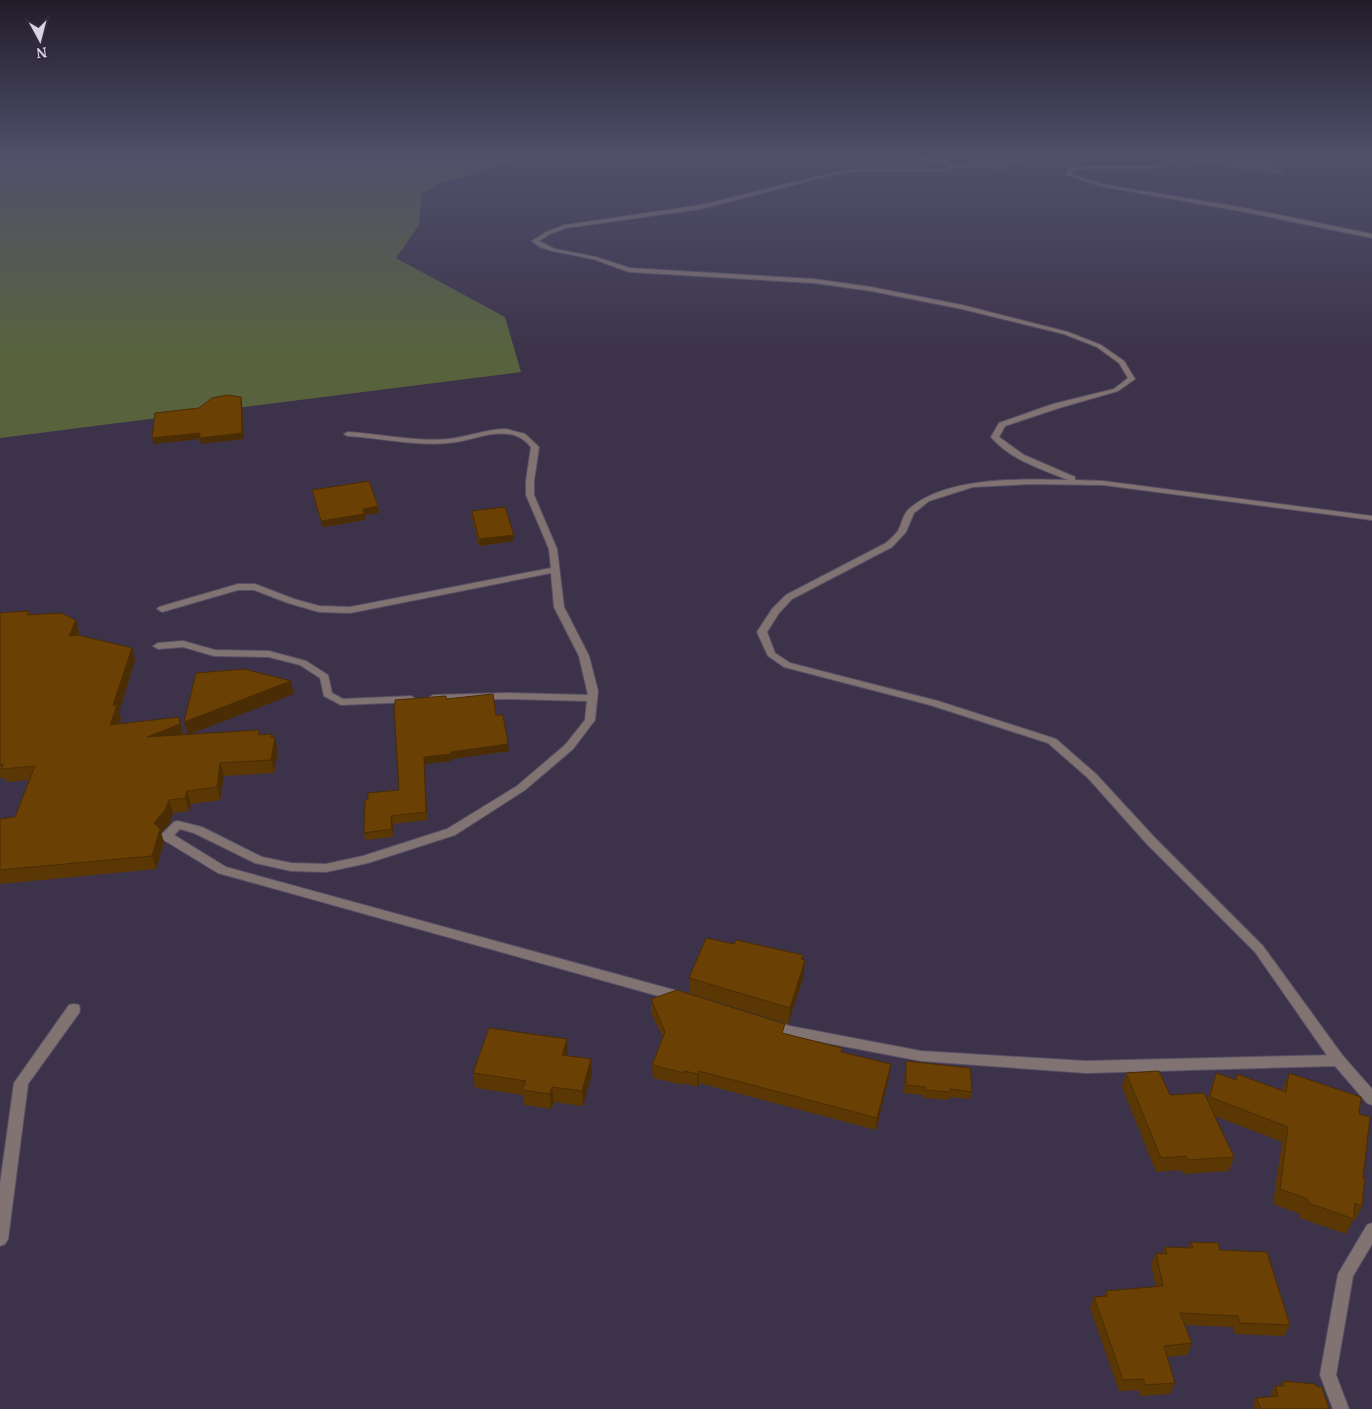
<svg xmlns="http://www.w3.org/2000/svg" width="1372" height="1409" font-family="'PT Serif',serif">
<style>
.green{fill:#58633e}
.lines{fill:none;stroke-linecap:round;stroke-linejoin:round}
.service-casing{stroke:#585065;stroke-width:2}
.minor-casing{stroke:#585065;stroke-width:2}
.service{fill:#827373;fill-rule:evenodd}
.minor{fill:#827373;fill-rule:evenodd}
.wall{fill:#5b3704}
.shaded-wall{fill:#4a2d04}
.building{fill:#6a4005;stroke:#4a2d04}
</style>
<rect width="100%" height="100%" fill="#3c334a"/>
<path class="green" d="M 0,156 L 534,156 L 441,183 L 422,193 L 419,225 L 396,258 L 505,317 L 521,372 L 0,438 Z
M 947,156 L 1039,156 L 1001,170 Z
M 1158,156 L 1275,156 L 1285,175 Z"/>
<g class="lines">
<g class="service-casing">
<path id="service" d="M 891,156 L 909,156 L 946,161 L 954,165 L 990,164 L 1011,156 L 1018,156 L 991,166 L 952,168 L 947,171 L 855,171 L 836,174 L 701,209 L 566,228 L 550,234 L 539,241 L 555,249 L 596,257 L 630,268 L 814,279 L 871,287 L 962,305 L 1068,332 L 1101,345 L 1124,361 L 1135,379 L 1118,391 L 1059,408 L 1005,426 L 999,437 L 1024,455 L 1075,477 L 1075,480 L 1103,481 L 1372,516 L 1372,520 L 1103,485 L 1032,484 L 973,487 L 929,501 L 914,513 L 906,532 L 892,547 L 792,599 L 779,613 L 767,632 L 775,653 L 790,663 L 938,701 L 1056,739 L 1096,774 L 1155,838 L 1263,946 L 1343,1056 L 1345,1060 L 1343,1064 L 1338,1065 L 1333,1064 L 1255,952 L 1147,844 L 1088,778 L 1048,743 L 930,705 L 784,667 L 768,656 L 757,632 L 772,609 L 786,595 L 886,543 C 890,539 896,535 899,529 C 902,523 903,514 909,509 C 946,476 1021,479 1068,480 C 1041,469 1011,460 991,437 L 999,423 L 1053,404 L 1114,389 L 1128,378 L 1119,363 L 1097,347 L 1064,334 L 962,309 L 871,291 L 814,283 L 629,272 L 593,259 L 552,251 L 540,247 L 532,241 L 546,232 L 565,225 L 701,205 L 836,172 L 855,169 L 946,169 L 949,166 L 945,163 Z
M 1144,156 L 1153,156 L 1173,161 L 1173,164 L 1150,168 L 1078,169 L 1071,174 L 1101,184 L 1245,208 L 1372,234 L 1372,238 L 1245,212 L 1100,186 L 1067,175 L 1067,171 L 1077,167 L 1150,166 L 1169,163 Z"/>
</g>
<g class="minor-casing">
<path id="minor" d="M 506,429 L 525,434 L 539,447 L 534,481 L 534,495 L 557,549 L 564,607 L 589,656 L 598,691 L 595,720 L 573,749 L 525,790 L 455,835 L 368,863 L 326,872 L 291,871 L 255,863 L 194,833 L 180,829 L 174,835 L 226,867 L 685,993 L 686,997 L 685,1001 L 680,1002 L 218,873 L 162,839 L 160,836 L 174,822 L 178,821 L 202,827 L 262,857 L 291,863 L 326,864 L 363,856 L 447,829 L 517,786 L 565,745 L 585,720 L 587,701 L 506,699 L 433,701 L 428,698 L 433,695 L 506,693 L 588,695 L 579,656 L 554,607 L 551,573 L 350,613 L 319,612 L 288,603 L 254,590 L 238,590 L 162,612 L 157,609 L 159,607 L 238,584 L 255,584 L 294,599 L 319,606 L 350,607 L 551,568 L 549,549 L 526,495 L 526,481 L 531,447 C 525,440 518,435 509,434 C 488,431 468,442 448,443 C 415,446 381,438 348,436 L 344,434 L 348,432 C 381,434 415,442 449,439 C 468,437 486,429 506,429 Z
M 183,641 L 215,650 L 269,651 L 306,661 L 328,675 L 332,693 L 343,699 L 411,696 L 416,699 L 411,702 L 341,705 L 324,696 L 320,678 L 300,665 L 269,657 L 214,656 L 183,647 L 158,649 L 153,646 L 158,643 Z
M 74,1004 L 79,1005 L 80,1009 L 79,1013 L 28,1084 L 8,1239 L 5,1244 L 0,1246 L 0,1184 L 14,1083 L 69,1005 Z
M 773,1021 L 790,1026 L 921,1051 L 1086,1061 L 1338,1055 L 1343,1056 L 1372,1089 L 1372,1105 L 1367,1103 L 1335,1066 L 1086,1073 L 921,1061 L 790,1036 L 768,1030 L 766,1026 L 768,1022 Z
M 1372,1223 L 1372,1244 L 1353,1276 L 1336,1375 L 1349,1409 L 1333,1409 L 1320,1375 L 1338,1274 L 1367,1225 Z"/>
</g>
<use href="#service" class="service"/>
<use href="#minor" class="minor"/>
</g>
<path class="wall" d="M 312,490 L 378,506 L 379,513 L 365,515 L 365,520 L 323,527 Z
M 472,511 L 514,535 L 514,541 L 479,546 L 472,518 Z
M 29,611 L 31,615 L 76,620 L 79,632 L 78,636 L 132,648 L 135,660 L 119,712 L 121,718 L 119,724 L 183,735 L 188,735 L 294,694 L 191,734 L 272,734 L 278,750 L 274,773 L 224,776 L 220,800 L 191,804 L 189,811 L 173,813 L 170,823 L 161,833 L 164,842 L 156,869 L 0,884 L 0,819 L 15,817 L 30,780 L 7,782 L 5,778 L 0,778 L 0,613 Z
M 446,699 L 496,715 L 509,751 L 452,759 L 452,761 L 425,764 L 427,820 L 393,824 L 393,837 L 365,840 L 364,833 L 368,799 L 399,790 Z
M 803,960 L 804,975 L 788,1024 L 689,993 L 689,978 Z
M 651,999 L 785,1034 L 889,1077 L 876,1130 L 699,1083 L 697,1087 L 684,1083 L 684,1085 L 653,1078 L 652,1065 L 663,1038 L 651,1012 Z
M 568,1054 L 567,1056 L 592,1074 L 583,1106 L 554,1102 L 551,1109 L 524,1105 L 523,1095 L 475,1088 L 473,1073 Z
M 906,1061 L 972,1092 L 970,1099 L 949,1097 L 948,1100 L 924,1098 L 924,1095 L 904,1093 L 905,1069 Z
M 1126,1073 L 1170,1095 L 1207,1100 L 1216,1073 L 1235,1080 L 1237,1074 L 1282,1091 L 1283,1088 L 1289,1073 L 1359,1114 L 1363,1178 L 1362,1206 L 1355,1221 L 1353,1220 L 1346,1234 L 1300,1218 L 1300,1214 L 1273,1204 L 1282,1142 L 1215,1116 L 1234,1157 L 1229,1171 L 1183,1174 L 1181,1170 L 1156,1172 L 1122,1087 Z
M 1191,1242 L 1220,1250 L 1290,1325 L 1284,1336 L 1235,1334 L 1233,1327 L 1185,1325 L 1192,1343 L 1187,1355 L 1167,1357 L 1175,1383 L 1170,1394 L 1140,1396 L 1138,1390 L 1119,1391 L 1090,1308 L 1094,1297 L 1104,1296 L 1106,1291 L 1156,1287 L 1151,1265 L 1156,1253 L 1162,1254 L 1165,1247 L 1188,1248 Z
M 1283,1381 L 1329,1409 L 1254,1409 L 1253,1405 L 1256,1398 L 1272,1397 L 1271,1393 L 1275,1386 L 1280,1386 Z"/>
<path class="shaded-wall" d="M 241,397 L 242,403 L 244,439 L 201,444 L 200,439 L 154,444 L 152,438 Z
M 378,506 L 379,513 L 365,515 L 365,520 L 323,527 L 321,521 L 363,509 Z
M 514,535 L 514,541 L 479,546 L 479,539 Z
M 76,620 L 79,632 L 73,649 L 69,636 Z
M 132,648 L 135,660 L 119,712 L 121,718 L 115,737 L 110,725 L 113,705 Z
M 291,681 L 294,694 L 188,735 L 184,722 Z
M 179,717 L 184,737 L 147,737 Z
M 272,734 L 274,743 L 275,737 L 278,750 L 274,773 L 271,760 Z
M 508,744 L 509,751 L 452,759 L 451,752 Z
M 451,754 L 452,761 L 425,764 L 427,820 L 426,812 L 424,757 Z
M 220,763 L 224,776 L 220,800 L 217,787 Z
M 187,791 L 191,804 L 189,811 L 185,798 Z
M 169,800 L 173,813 L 170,823 L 161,833 L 164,842 L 156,869 L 152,856 L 154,823 Z
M 391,816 L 393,824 L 393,837 L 392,829 Z
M 803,955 L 802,969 L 805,960 L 804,975 L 788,1024 L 790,1008 Z
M 567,1039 L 568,1054 L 563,1070 L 562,1055 Z
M 591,1059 L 592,1074 L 583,1106 L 582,1091 Z
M 891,1064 L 889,1077 L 876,1130 L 877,1118 Z
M 699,1071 L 699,1083 L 697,1087 L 698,1074 Z
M 552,1087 L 554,1102 L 551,1109 L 550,1094 Z"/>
<path class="building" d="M 227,395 L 241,397 L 242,433 L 200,438 L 200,433 L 152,438 L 155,413 L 199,408 L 212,398 Z
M 369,481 L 378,506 L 363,509 L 364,514 L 321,521 L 312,490 Z
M 505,507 L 514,535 L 479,539 L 472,511 Z
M 29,611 L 27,615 L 61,613 L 76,620 L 69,636 L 78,635 L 132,648 L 113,705 L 117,705 L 110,725 L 179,717 L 180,724 L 147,737 L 259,730 L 258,735 L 272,734 L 271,737 L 275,737 L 271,760 L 220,763 L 217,787 L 187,791 L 185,798 L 169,800 L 165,810 L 154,823 L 160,829 L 152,856 L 0,870 L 0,819 L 15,817 L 35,766 L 2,769 L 3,764 L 0,765 L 0,613 Z
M 244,669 L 291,681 L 184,722 L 196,673 Z
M 493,694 L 496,715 L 503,715 L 508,744 L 451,752 L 451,754 L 424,757 L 426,812 L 391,816 L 392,829 L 364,833 L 365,800 L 368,799 L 368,793 L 399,790 L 394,706 L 395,706 L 395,700 L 446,696 L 446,699 Z
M 706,938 L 734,944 L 736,940 L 803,955 L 801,959 L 805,960 L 790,1008 L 689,978 Z
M 677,990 L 785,1024 L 782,1033 L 842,1048 L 841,1052 L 891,1064 L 877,1118 L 699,1071 L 698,1074 L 684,1071 L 684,1073 L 652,1065 L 665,1032 L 651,999 Z
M 489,1028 L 567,1039 L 562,1055 L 591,1059 L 582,1091 L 552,1087 L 550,1094 L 522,1090 L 526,1081 L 473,1073 Z
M 906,1061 L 970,1068 L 972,1092 L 950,1089 L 950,1092 L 925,1090 L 925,1087 L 906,1085 Z
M 1159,1071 L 1170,1095 L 1204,1093 L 1234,1157 L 1188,1160 L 1186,1156 L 1161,1158 L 1126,1073 Z
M 1216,1073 L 1236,1080 L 1237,1074 L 1286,1092 L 1289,1073 L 1361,1097 L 1359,1114 L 1370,1117 L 1363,1178 L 1365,1178 L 1362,1206 L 1355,1203 L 1354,1219 L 1308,1203 L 1308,1199 L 1280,1189 L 1288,1127 L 1210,1097 Z
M 1191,1242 L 1218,1243 L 1220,1250 L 1267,1252 L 1290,1325 L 1240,1323 L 1238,1316 L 1180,1313 L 1192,1343 L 1164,1346 L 1175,1383 L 1145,1385 L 1143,1379 L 1123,1380 L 1094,1297 L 1107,1296 L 1106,1291 L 1163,1286 L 1156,1253 L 1167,1254 L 1165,1247 L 1193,1248 Z
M 1283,1381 L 1315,1384 L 1317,1387 L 1322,1387 L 1329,1409 L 1261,1409 L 1256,1398 L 1278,1396 L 1275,1386 L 1284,1386 Z"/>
<linearGradient id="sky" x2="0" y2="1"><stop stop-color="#211c29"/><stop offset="0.44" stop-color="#50506b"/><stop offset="1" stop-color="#50506b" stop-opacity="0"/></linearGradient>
<rect width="1372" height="354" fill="url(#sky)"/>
<g transform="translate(40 40) rotate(173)" stroke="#32293f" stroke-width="4" paint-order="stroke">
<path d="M0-4L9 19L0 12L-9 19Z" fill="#d8d3e2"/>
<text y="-8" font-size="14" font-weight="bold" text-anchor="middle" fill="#d8d3e2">N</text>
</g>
</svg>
